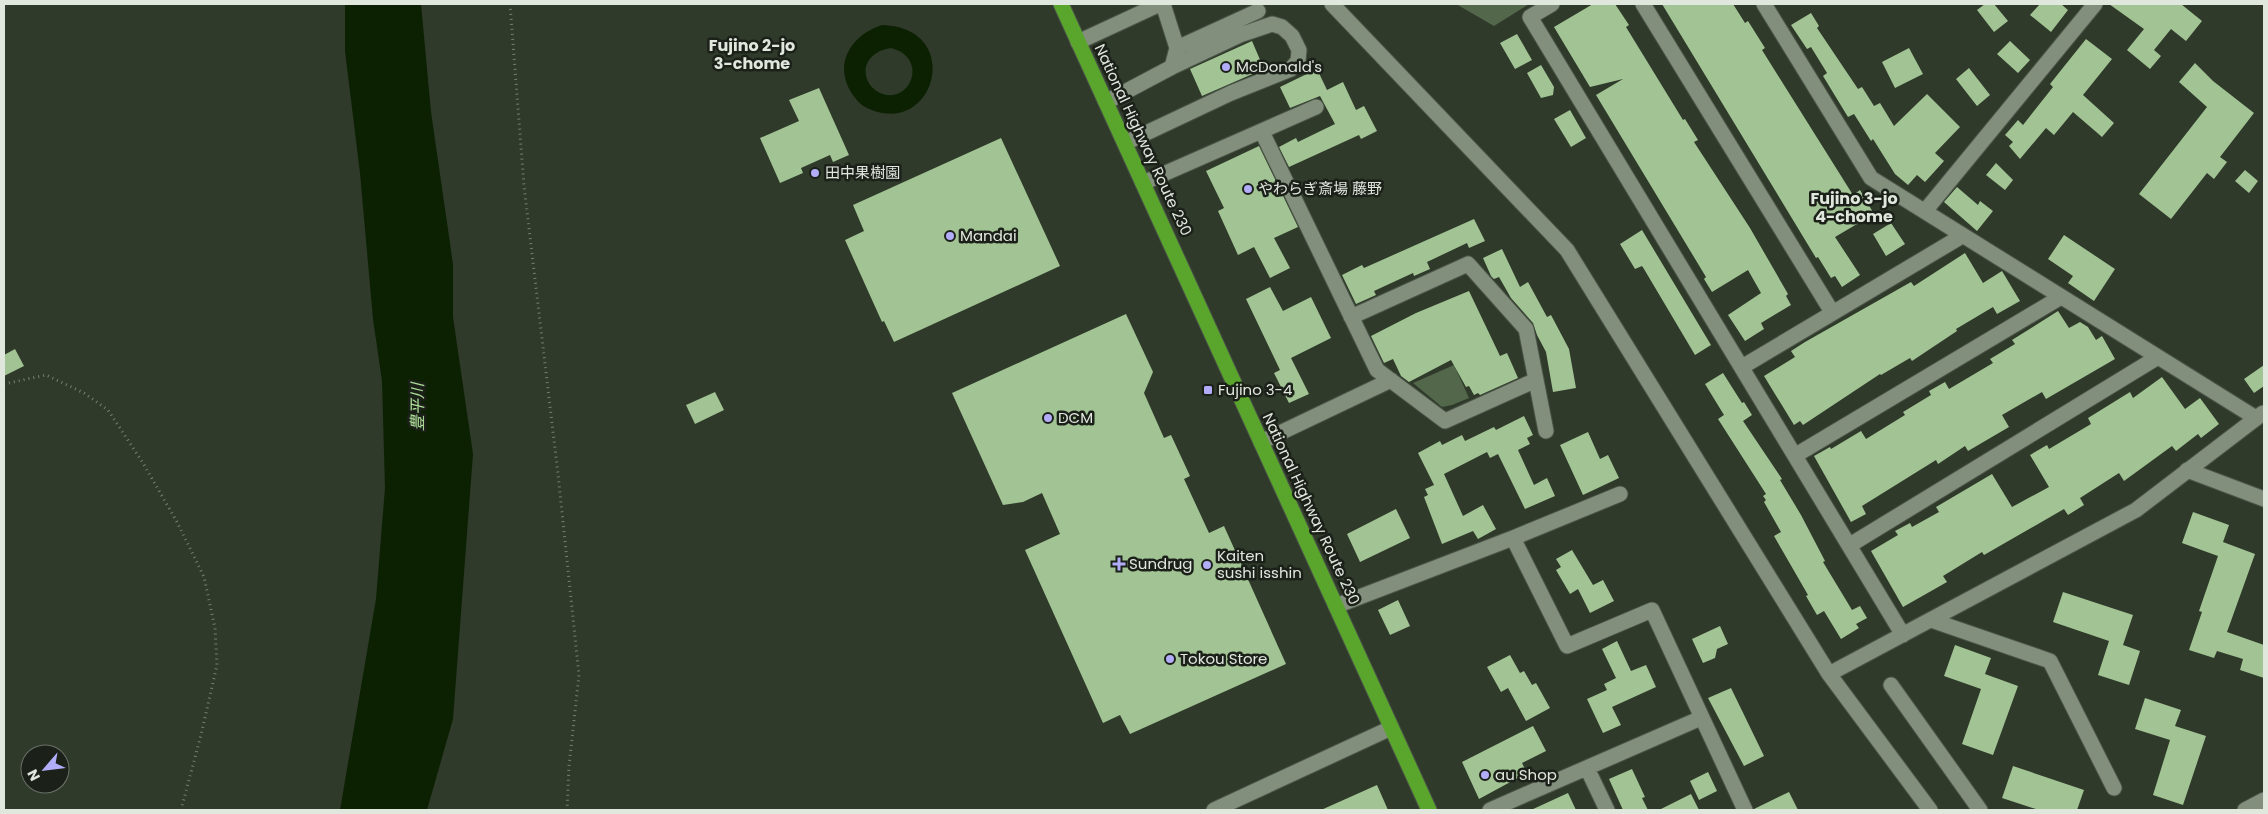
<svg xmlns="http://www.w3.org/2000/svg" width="2268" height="814" font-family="Poppins,'Noto Sans JP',sans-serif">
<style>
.green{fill:#53674b}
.water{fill:#0c2102;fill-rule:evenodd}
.building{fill:#a2c494}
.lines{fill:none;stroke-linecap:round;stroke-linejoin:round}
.minor-casing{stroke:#4b5448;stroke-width:17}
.highway-casing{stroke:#4b5448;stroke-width:17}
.path{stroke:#767f72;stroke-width:3;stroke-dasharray:1 4;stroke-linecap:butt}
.minor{stroke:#818f7c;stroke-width:15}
.highway{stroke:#5aa62c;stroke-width:15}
.poi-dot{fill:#b2adf9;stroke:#1b2019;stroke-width:2}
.labels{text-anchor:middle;stroke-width:5;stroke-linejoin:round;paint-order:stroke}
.poi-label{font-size:15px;fill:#e0e7dd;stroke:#1b2019;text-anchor:start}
.street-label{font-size:15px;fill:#e0e7dd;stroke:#1b2019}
.neighbourhood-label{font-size:16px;font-weight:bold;fill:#e0e7dd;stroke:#1b2019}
.water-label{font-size:16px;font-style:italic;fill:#b0e09a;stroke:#1b2019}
</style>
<rect width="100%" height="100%" fill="#2f3a2a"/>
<path class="green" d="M 1456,4 L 1529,4 L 1494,26 Z
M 1454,365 L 1469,398 L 1452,405 L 1442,407 L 1413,383 Z"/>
<path class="water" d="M 345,4 L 421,4 L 431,112 L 453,264 L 453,317 L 473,454 L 453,719 L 427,810 L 340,810 L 376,599 L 385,488 L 382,381 L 373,319 L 360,173 L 345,51 Z
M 882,25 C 961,27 938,128 878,112 C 870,110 861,106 856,99 C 831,69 848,36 882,25 ZM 891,48 C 929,57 911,106 880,93 C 874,90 869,85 867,79 C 861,62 875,50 891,48 Z"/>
<path class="building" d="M 1593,4 L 1615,4 L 1629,25 L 1626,27 L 1683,120 L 1685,119 L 1698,140 L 1694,142 L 1750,228 L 1788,294 L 1786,296 L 1791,305 L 1761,323 L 1764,329 L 1745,341 L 1728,315 L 1761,293 L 1748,270 L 1712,292 L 1704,279 L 1706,277 L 1596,95 L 1623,79 L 1590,87 L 1554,27 Z
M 1662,4 L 1733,4 L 1745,23 L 1748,21 L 1765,48 L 1762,50 L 1853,195 L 1860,190 L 1874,214 L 1835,237 L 1860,275 L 1842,287 L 1835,276 L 1831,278 L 1818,257 L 1816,258 Z
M 1985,4 L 1994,4 L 2008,21 L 1994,32 L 1977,10 Z
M 2040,4 L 2061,4 L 2068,10 L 2051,32 L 2030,15 Z
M 2109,4 L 2181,4 L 2202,21 L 2186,41 L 2171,29 L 2154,50 L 2161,56 L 2150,69 L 2127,50 L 2144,29 Z
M 1811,13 L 1819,26 L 1817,28 L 1858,89 L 1862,87 L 1874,106 L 1880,103 L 1894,126 L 1927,94 L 1960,127 L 1935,153 L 1944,161 L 1925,182 L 1917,175 L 1908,185 L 1895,174 L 1873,139 L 1871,141 L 1854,114 L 1848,117 L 1823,76 L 1827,73 L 1811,47 L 1807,49 L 1791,25 Z
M 1517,34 L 1532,60 L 1515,69 L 1500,43 Z
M 2086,39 L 2112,59 L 2083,95 L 2114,123 L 2102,137 L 2073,112 L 2054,135 L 2046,128 L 2020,159 L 2009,146 L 2013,142 L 2005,135 L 2018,120 L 2023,125 L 2053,87 L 2050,84 Z
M 1252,41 L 1264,69 L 1202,96 L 1190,69 Z
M 2010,41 L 2030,60 L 2018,73 L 1997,54 Z
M 1909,48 L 1923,74 L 1895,88 L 1882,62 Z
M 2195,63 L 2213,81 L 2254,113 L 2220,157 L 2227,162 L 2214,179 L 2207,173 L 2171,219 L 2139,194 L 2207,107 L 2179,82 Z
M 1541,65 L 1554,87 L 1553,95 L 1541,98 L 1527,73 Z
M 1969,68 L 1990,95 L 1977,106 L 1956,79 Z
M 1317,69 L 1327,90 L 1343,82 L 1356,110 L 1364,106 L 1377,131 L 1361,139 L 1359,135 L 1289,167 L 1279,147 L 1296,138 L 1298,142 L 1335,124 L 1320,96 L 1290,108 L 1280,87 Z
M 819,88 L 849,155 L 833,162 L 830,155 L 801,168 L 803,173 L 780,183 L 760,138 L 799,121 L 789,100 Z
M 1570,110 L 1586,138 L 1571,147 L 1554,119 Z
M 1001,138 L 1060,266 L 894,342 L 884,321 L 882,322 L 845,240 L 864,231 L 853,205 Z
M 1259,146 L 1298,227 L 1274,238 L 1290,268 L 1270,278 L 1254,247 L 1238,255 L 1218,211 L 1224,208 L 1206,171 Z
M 1996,163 L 2013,180 L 2005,190 L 1986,175 Z
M 2245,170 L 2258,181 L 2249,193 L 2235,181 Z
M 1957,187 L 1978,205 L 1980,201 L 1993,211 L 1977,231 L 1944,202 Z
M 1474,219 L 1485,241 L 1469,248 L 1467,243 L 1427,262 L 1430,269 L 1414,276 L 1413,273 L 1374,291 L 1376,295 L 1356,304 L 1342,275 L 1362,265 L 1364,268 Z
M 1891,223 L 1905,244 L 1886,256 L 1873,234 Z
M 1642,230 L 1711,345 L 1695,355 L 1644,269 L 1642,266 L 1635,269 L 1620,244 Z
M 2064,235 L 2115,269 L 2094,301 L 2068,283 L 2073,276 L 2048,259 Z
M 1502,249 L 1520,287 L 1528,282 L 1547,317 L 1551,315 L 1569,349 L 1576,388 L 1553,392 L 1546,352 L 1537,335 L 1533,323 L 1511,298 L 1499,277 L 1494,279 L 1491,276 L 1483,258 Z
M 1965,253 L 1983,283 L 2002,271 L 2020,301 L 1997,314 L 1993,307 L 1956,329 L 1957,331 L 1912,361 L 1910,358 L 1881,375 L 1880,374 L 1803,425 L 1800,421 L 1794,425 L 1764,376 L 1795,357 L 1791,351 L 1805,342 L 1911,282 L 1914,286 Z
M 1270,287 L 1283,311 L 1311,297 L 1331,338 L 1291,358 L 1309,394 L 1289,403 L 1274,373 L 1280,370 L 1246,299 Z
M 1469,291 L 1500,356 L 1507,353 L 1518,378 L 1480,395 L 1478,393 L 1474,395 L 1469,386 L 1466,387 L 1451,360 L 1409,382 L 1401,376 L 1393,359 L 1384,363 L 1371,336 L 1416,313 Z
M 2058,311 L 2069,328 L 2080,322 L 2088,327 L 2096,340 L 2102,336 L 2115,359 L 2046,399 L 2042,392 L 2002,415 L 2009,427 L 1968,451 L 1965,446 L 1938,464 L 1936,460 L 1862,506 L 1866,514 L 1851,522 L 1814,456 L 1830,447 L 1831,449 L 1861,431 L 1866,439 L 1905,415 L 1903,412 L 1931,395 L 1929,391 L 1945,382 L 1949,389 L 1993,363 L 1990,359 L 2015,344 L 2012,340 Z
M 1126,314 L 1153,372 L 1144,393 L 1164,438 L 1171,435 L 1190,476 L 1184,479 L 1209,533 L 1224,526 L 1286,664 L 1130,734 L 1120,715 L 1103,723 L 1025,550 L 1060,534 L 1042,493 L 1023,502 L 1003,505 L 952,393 Z
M 15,349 L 24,366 L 4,376 L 4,355 Z
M 2264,365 L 2264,386 L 2254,393 L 2244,379 Z
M 1723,373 L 1742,403 L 1744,402 L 1752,415 L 1743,421 L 1782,479 L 1780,480 L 1801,515 L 1825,561 L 1823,562 L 1852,610 L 1860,606 L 1867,618 L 1856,624 L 1859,628 L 1841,639 L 1824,611 L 1817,615 L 1806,596 L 1808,595 L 1774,536 L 1781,532 L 1764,502 L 1766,500 L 1763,496 L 1766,494 L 1718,419 L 1724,415 L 1705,384 Z
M 2162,377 L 2185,409 L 2200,398 L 2219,424 L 2201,438 L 2198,434 L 2176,451 L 2172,446 L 2124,481 L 2119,473 L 2080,498 L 2084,505 L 2068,515 L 2064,509 L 1984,555 L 1982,552 L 1943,576 L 1947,582 L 1903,607 L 1871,551 L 1898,535 L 1895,531 L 1910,523 L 1912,527 L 1939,512 L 1936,507 L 1992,474 L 2012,507 L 2049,487 L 2030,455 L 2047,445 L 2049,449 L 2091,424 L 2088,418 L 2130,392 L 2133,398 Z
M 715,392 L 724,410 L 695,424 L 686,405 Z
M 1524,416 L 1533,435 L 1527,438 L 1530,444 L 1518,450 L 1534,485 L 1547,478 L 1555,496 L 1525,509 L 1498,454 L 1490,458 L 1487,452 L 1444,474 L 1463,516 L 1483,505 L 1496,529 L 1478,539 L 1473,531 L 1442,544 L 1424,497 L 1428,495 L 1425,489 L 1434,485 L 1418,453 L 1440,441 L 1442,445 L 1462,435 L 1465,441 L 1494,427 L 1496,430 Z
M 1588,432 L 1600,459 L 1608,455 L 1619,478 L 1583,495 L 1560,445 Z
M 1396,509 L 1410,538 L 1360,562 L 1347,534 Z
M 2193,512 L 2229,525 L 2223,542 L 2255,554 L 2227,632 L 2264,645 L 2264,678 L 2240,670 L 2243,659 L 2217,651 L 2214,658 L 2189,650 L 2202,612 L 2199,611 L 2218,556 L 2182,543 Z
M 1572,550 L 1593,585 L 1603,580 L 1614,601 L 1590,613 L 1578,589 L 1570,594 L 1556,570 L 1561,567 L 1556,559 Z
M 2063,592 L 2133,615 L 2123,645 L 2140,651 L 2129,685 L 2098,675 L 2109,641 L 2053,622 Z
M 1398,600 L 1410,626 L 1390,635 L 1378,610 Z
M 1720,626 L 1728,644 L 1717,649 L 1715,658 L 1703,663 L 1692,639 Z
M 1617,641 L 1631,671 L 1646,665 L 1656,687 L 1612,707 L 1621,725 L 1603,733 L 1587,699 L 1607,690 L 1604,684 L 1616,678 L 1602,649 Z
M 1955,645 L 1991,658 L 1985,674 L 2018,686 L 1993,755 L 1962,744 L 1981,689 L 1944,676 Z
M 1510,655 L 1520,673 L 1524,671 L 1532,685 L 1536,683 L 1550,708 L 1526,721 L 1508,688 L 1501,692 L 1487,667 Z
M 1731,688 L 1764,756 L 1744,766 L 1708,698 Z
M 2145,698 L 2181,710 L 2175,726 L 2206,736 L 2183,805 L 2153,795 L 2170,740 L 2135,729 Z
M 1533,726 L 1546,751 L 1522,763 L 1527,773 L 1479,799 L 1462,762 Z
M 2013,766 L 2084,790 L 2077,810 L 2039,810 L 2002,798 Z
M 1632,769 L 1645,797 L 1642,798 L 1648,810 L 1623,810 L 1609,779 Z
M 1708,772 L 1717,791 L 1699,800 L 1690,781 Z
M 1377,785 L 1388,810 L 1321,810 Z
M 1789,792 L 1798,810 L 1754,810 L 1754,809 Z
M 1568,793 L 1576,810 L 1531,810 Z
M 1691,794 L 1699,810 L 1659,810 Z"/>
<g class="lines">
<g class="minor-casing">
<path id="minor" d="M 1163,4 L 1177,48
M 1332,4 L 1567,250 L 1829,674 L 1930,810
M 1552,4 L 1530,17 L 1903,635
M 1643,4 L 1832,312
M 1764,4 L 1871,178 L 2256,418
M 1078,42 L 1160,4
M 1106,102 L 1172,67 L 1177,48 L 1258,11
M 1262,132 L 1377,370 L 1445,421 L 1536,380
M 1125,143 L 1231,93 L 1291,69 L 1298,61 L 1299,50 L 1292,36 L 1282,27 L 1272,24 L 1240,35 L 1172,67
M 1143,183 L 1316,107
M 1925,211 L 2095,4
M 1351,317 L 1468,264 L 1526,329 L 1546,431
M 1742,367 L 1962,236
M 1261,442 L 1391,380
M 1796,455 L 2061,297
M 2187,470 L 2264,499
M 1513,538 L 1567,646 L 1652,610 L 1745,810
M 1850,545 L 2158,357
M 1336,606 L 1513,538 L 1620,494
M 1931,620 L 2050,661 L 2114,788
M 1829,674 L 2136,510 L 2263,413
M 1891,685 L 1980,810
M 1587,768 L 1607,810
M 1214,810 L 1391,728
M 1490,810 L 1701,718
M 2245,810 L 2264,800"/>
</g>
<g class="highway-casing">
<path id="highway" d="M 1061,4 L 1429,810"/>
</g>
<path class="path" d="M 510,4 L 524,186 L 558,474 L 579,675 L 569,766 L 567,810
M 4,384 L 46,375 L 84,393 L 108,410 L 143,463 L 177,522 L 204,577 L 215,628 L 217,665 L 201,735 L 181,810"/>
<use href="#minor" class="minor"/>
<use href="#highway" class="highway"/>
</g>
<g class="poi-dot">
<circle cx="1226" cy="67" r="5"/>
<circle cx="815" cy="173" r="5"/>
<circle cx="1248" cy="189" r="5"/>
<circle cx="950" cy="236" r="5"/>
<rect x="1203" y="385" width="10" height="10" rx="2.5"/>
<circle cx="1048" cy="418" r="5"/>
<path d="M1116.5 556.5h5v5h5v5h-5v5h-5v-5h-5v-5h5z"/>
<circle cx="1207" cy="565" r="5"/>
<circle cx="1170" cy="659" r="5"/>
<circle cx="1485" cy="775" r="5"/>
</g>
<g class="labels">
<g class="poi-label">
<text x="1236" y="72">McDonald's</text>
<text x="825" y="178">田中果樹園</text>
<text x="1258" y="194">やわらぎ斎場 藤野</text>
<text x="960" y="241">Mandai</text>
<text x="1218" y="395">Fujino 3-4</text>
<text x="1058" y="423">DCM</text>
<text x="1217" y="561">Kaiten<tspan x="1217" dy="17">sushi isshin</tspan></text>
<text x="1129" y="569">Sundrug</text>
<text x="1180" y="664">Tokou Store</text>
<text x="1495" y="780">au Shop</text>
</g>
<g class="street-label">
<text transform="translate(1143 140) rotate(65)" y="5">National Highway Route 230</text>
<text transform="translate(1311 509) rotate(65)" y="5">National Highway Route 230</text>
</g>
<g class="neighbourhood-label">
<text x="752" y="51">Fujino 2-jo<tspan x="752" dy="18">3-chome</tspan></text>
<text x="1854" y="204">Fujino 3-jo<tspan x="1854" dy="18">4-chome</tspan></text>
</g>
<g class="water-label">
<text transform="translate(417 407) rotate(-90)" y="6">豊平川</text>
</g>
</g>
<rect width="2268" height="814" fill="none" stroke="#e0e7dd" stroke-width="10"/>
<g transform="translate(45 769) rotate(242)"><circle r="24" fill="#1b2019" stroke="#6a7067"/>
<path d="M0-4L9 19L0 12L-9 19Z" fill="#b2adf9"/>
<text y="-8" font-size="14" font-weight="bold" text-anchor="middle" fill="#e0e7dd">N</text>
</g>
</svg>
